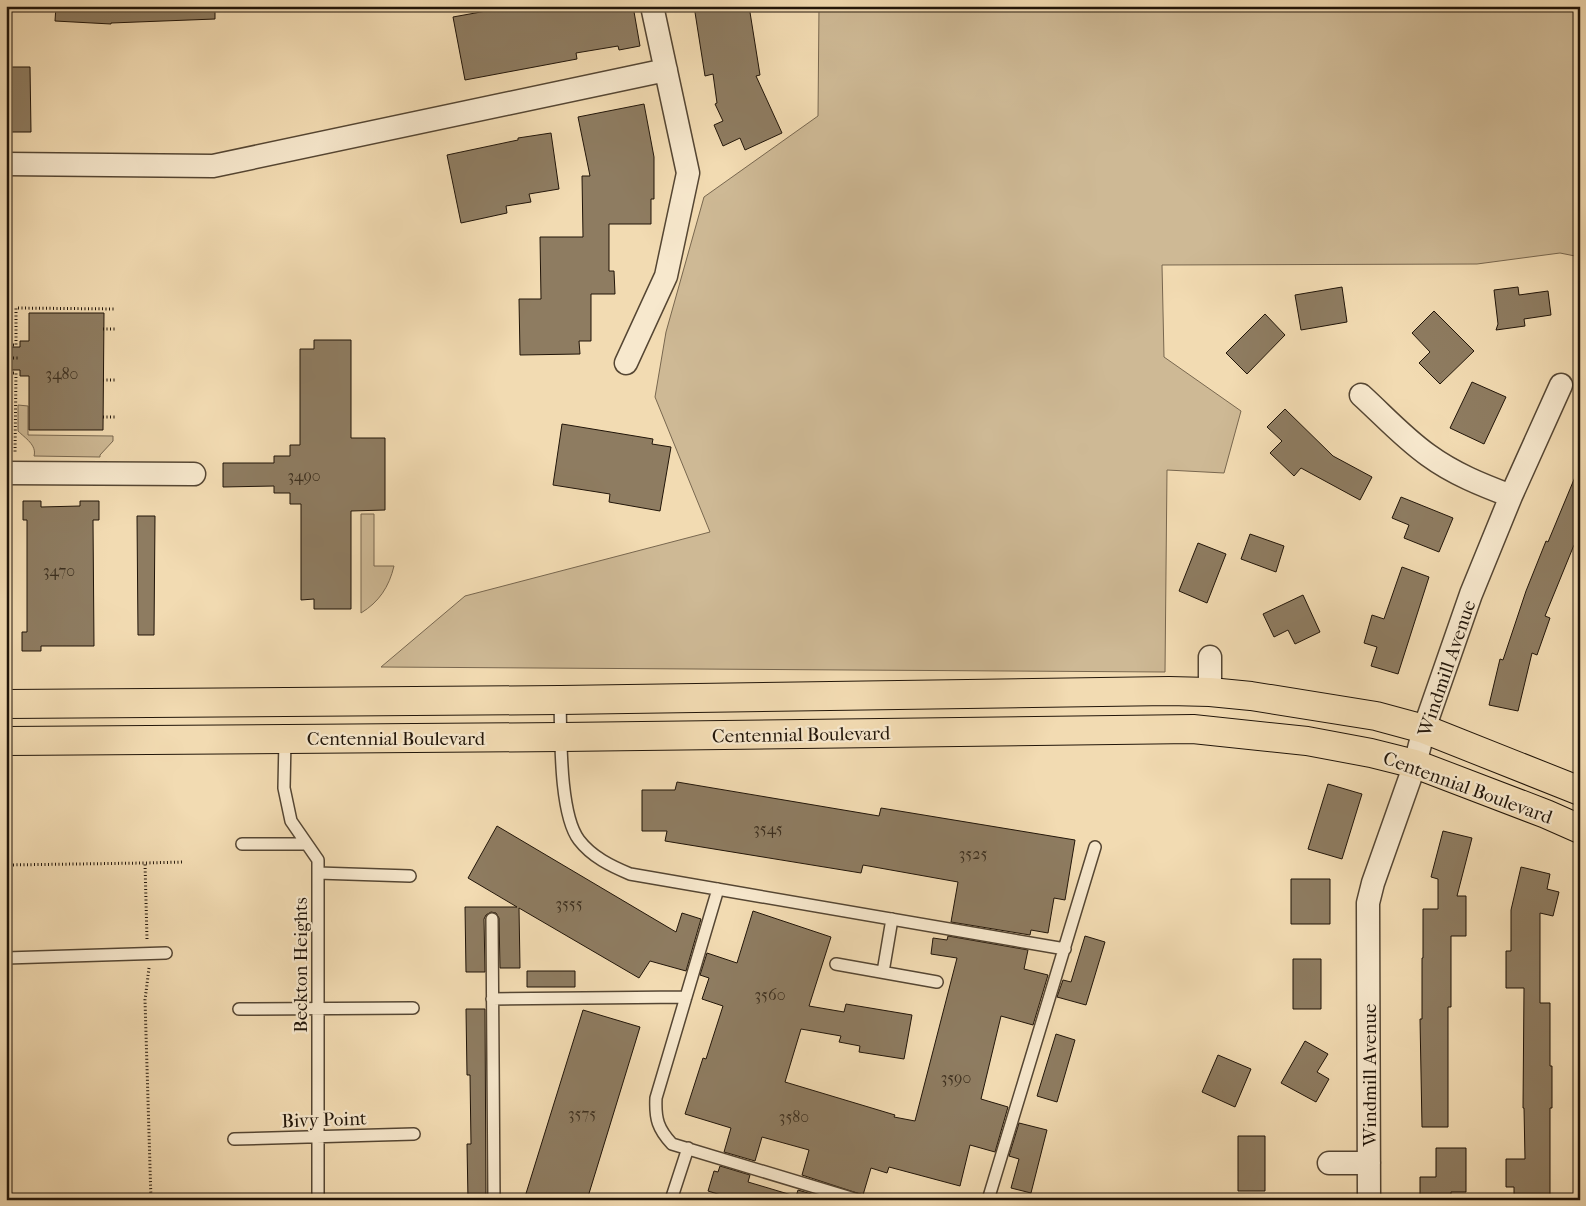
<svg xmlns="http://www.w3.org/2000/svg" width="1586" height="1206" font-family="'IM FELL French Canon',serif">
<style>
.green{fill:#ceb995;stroke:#78674f}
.building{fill:#8e7c61;stroke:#211509}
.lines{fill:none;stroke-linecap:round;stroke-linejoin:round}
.lane-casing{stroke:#554633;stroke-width:14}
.street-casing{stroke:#554633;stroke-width:25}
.primary-casing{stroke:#211509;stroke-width:30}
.path{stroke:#211509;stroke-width:3;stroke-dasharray:1 2.5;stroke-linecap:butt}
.lane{stroke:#f7e8cd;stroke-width:11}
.street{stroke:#f7e8cd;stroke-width:22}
.primary{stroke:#f2dbb2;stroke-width:28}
.labels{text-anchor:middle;stroke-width:4.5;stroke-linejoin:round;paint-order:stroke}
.number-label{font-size:16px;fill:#3c2f1f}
.street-label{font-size:19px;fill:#211509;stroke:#f7e8cd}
</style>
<rect width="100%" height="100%" fill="#f2dbb2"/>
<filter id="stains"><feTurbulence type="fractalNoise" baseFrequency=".004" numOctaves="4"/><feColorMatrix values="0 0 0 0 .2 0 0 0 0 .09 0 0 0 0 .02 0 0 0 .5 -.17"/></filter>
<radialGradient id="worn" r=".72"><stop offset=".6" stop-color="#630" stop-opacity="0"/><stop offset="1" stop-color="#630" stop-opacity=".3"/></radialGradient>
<path class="green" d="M 819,6 L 1580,6 L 1580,257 L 1560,253 L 1477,264 L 1162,265 L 1164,357 L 1241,411 L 1224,473 L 1167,470 L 1165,672 L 381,667 L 465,596 L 710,532 L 655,397 L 666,332 L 704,197 L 818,116 Z
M 18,405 L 28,406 L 28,435 L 113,436 L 113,441 L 100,455 L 100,457 L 34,456 C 37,445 25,438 18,431 Z
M 361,514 L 374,514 L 374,566 L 394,566 C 389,587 379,602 361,613 Z"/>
<path class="building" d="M 56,6 L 215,6 L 215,19 L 111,23 L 111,24 L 55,21 Z
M 514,6 L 633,6 L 640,46 L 619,50 L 618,46 L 576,53 L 577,59 L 465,80 L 453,17 Z
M 694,6 L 749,6 L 760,75 L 756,76 L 782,133 L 745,150 L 740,138 L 723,146 L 714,125 L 723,121 L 715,104 L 717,103 L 713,74 L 705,76 Z
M 6,67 L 30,67 L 31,132 L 6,132 Z
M 644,104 L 654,157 L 654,199 L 651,199 L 651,224 L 609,224 L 609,271 L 614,271 L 615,294 L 591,294 L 591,341 L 579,341 L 580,354 L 520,355 L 519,299 L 541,299 L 540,237 L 583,237 L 582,176 L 590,176 L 578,117 Z
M 551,133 L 559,189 L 529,194 L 531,202 L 506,206 L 507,213 L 461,223 L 447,155 L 518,140 L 518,138 Z
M 1342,287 L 1347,322 L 1301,330 L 1295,295 Z
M 1518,287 L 1519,295 L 1548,291 L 1551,315 L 1524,319 L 1525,326 L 1496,330 L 1498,324 L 1494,290 Z
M 1434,311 L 1474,351 L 1440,384 L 1419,363 L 1430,352 L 1412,333 Z
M 29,313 L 104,313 L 103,430 L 29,430 L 29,376 L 20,376 L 20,370 L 11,370 L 11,347 L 20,347 L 20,341 L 29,341 Z
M 1265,314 L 1285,335 L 1247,374 L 1226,353 Z
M 314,340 L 351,340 L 351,438 L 385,438 L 385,510 L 351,511 L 351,609 L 314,609 L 314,599 L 301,600 L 301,504 L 290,504 L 290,493 L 274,493 L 274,486 L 223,487 L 223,463 L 274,463 L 274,456 L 290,456 L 290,445 L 300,445 L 300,349 L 314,349 Z
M 1472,382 L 1506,397 L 1484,444 L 1450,428 Z
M 1285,409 L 1333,456 L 1372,477 L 1360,500 L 1301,468 L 1294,476 L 1270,453 L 1282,441 L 1267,427 Z
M 562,424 L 653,439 L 652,444 L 671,447 L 660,511 L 609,502 L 610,494 L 553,485 Z
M 1580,465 L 1580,536 L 1576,546 L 1574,545 L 1545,616 L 1550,618 L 1537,655 L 1532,653 L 1518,711 L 1489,705 L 1500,659 L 1503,660 L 1526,591 L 1546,541 L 1548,542 Z
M 1401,497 L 1453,518 L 1439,552 L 1404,538 L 1409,525 L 1392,518 Z
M 23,501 L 41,501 L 41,507 L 80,506 L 80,501 L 99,501 L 99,520 L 93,520 L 94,646 L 41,646 L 41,651 L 22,651 L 22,632 L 27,632 L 27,520 L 23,520 Z
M 137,516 L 155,516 L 154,635 L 138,635 Z
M 1250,534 L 1284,546 L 1276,572 L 1241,559 Z
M 1198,543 L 1226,554 L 1207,603 L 1179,591 Z
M 1402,567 L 1429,577 L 1398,674 L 1371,666 L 1377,647 L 1364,643 L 1372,615 L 1384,619 Z
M 1303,595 L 1320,632 L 1295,644 L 1288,630 L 1274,637 L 1263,614 Z
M 677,782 L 879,816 L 881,808 L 1075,840 L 1065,900 L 1054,898 L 1048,933 L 1031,930 L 1030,935 L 951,922 L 958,882 L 863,865 L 861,873 L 665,841 L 667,831 L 642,831 L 642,790 L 675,790 Z
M 1328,784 L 1362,794 L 1342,859 L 1308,849 Z
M 497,826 L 676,932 L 682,913 L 701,919 L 686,971 L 650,961 L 639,978 L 519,908 L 520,968 L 500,968 L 499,918 L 496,913 L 491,912 L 486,915 L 484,919 L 485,972 L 466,972 L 465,907 L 517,907 L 468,878 Z
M 1443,831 L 1472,838 L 1457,896 L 1466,896 L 1466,936 L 1451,936 L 1451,1007 L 1448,1007 L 1448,1127 L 1422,1127 L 1420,1019 L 1422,1019 L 1422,958 L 1423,958 L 1423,909 L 1438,909 L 1438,879 L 1431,877 Z
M 1521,867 L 1550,874 L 1547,889 L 1559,892 L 1553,916 L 1540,913 L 1540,1003 L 1550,1003 L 1550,1066 L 1552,1066 L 1552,1108 L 1550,1108 L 1550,1200 L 1514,1200 L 1514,1187 L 1506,1187 L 1506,1159 L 1525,1159 L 1524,1108 L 1523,1108 L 1524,988 L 1506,988 L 1506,951 L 1511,951 L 1511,910 Z
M 1291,879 L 1330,879 L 1330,924 L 1291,924 Z
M 753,911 L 831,937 L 809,1006 L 844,1012 L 846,1004 L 912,1015 L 904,1059 L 859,1052 L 860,1046 L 839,1042 L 841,1036 L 801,1029 L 785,1082 L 895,1115 L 894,1117 L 915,1121 L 957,958 L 931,954 L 933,938 L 947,940 L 948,936 L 1028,950 L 1024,969 L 1048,975 L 1033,1025 L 1001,1016 L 981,1099 L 1008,1107 L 995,1152 L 970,1145 L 960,1186 L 889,1167 L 887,1173 L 871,1168 L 863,1195 L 802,1175 L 809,1150 L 762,1137 L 755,1161 L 724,1152 L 731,1128 L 685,1114 L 703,1058 L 706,1059 L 723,1006 L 702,999 L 709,978 L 700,975 L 707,953 L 737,963 Z
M 1085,936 L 1105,942 L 1086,1005 L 1057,997 L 1063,980 L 1071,982 Z
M 1293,959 L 1321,959 L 1321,1009 L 1293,1009 Z
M 527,971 L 575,971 L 575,987 L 527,987 Z
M 466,1009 L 485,1009 L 486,1200 L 468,1200 L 467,1144 L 471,1144 L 470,1075 L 467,1075 Z
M 583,1010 L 640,1027 L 587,1200 L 524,1200 Z
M 1056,1034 L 1075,1040 L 1057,1102 L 1037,1096 Z
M 1305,1041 L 1328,1054 L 1317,1072 L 1329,1079 L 1316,1102 L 1281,1083 Z
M 1218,1055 L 1251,1069 L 1235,1107 L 1202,1092 Z
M 1019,1123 L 1047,1130 L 1031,1193 L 1011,1188 L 1019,1159 L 1009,1156 Z
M 1238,1136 L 1265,1136 L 1265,1191 L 1238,1191 Z
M 1436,1148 L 1466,1148 L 1466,1192 L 1451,1192 L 1451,1200 L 1420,1200 L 1420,1177 L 1436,1177 Z
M 720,1166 L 750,1175 L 748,1182 L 795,1196 L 794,1200 L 737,1200 L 708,1191 L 714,1171 L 718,1172 Z
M 798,1190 L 831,1200 L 795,1200 Z"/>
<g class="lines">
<g class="lane-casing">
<path id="lane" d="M 560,700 C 561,734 559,814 579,840 C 592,857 611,866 630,874 L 1065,949
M 285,739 L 284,788 L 291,821 L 318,860 L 318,1200
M 242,844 L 307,844
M 318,873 L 410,876
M 718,889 L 656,1098 C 655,1119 658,1129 672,1144 L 858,1200
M 492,919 L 494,1200
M 6,958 L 166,953
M 836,964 L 937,982
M 883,972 L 892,919
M 492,999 L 686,997
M 239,1009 L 413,1008
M 234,1139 L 414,1134
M 671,1200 L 688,1148
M 988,1200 L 1095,847"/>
</g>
<g class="street-casing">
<path id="street" d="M 6,164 L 213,166 L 666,70
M 626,363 L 666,276 L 688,173 L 652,6
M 1361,395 C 1383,415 1404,438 1428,455 C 1454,474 1482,485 1511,496
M 6,473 L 194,474
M 1210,692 L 1210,657
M 1329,1163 L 1369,1163
M 1369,1200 L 1368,903 L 1373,883 L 1415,764 L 1424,729 L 1471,594 L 1511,496 L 1561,385"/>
</g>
<g class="primary-casing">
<path id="primary" d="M 6,704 L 560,700 L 1169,691 L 1210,692 L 1251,696 L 1376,716 L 1424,729 L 1580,791
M 6,741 L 561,737 L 1193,729 L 1307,741 L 1371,753 L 1415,764 L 1546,814 L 1580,829"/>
</g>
<path class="path" d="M 103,329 L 116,329
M 6,345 L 16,345 L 16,308 L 116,309
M 6,358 L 20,358
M 6,373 L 16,373 L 15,453
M 103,380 L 116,380
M 103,417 L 116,417
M 6,865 L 145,863
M 147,939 L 145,863 L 184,862
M 149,968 L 145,1000 L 151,1200"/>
<use href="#lane" class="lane"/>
<use href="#street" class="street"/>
<use href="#primary" class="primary"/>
</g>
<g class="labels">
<g class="number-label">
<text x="62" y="379">3480</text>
<text x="304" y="481">3490</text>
<text x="59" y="576">3470</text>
<text x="768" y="834">3545</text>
<text x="973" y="859">3525</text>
<text x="569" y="909">3555</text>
<text x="770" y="1000">3560</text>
<text x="956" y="1083">3590</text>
<text x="582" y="1119">3575</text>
<text x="794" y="1122">3580</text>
</g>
<g class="street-label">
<text transform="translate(1446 668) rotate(-71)" y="7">Windmill Avenue</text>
<text transform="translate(801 734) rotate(-1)" y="7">Centennial Boulevard</text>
<text x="396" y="745">Centennial Boulevard</text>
<text transform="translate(1468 787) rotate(20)" y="7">Centennial Boulevard</text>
<text transform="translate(300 965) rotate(-90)" y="7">Beckton Heights</text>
<text transform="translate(1369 1075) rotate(-90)" y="7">Windmill Avenue</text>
<text transform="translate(324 1119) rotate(-2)" y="7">Bivy Point</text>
</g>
</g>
<rect width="1586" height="1206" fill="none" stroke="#f2dbb2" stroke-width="25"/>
<rect x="8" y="8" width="1571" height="1191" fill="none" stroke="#211509" stroke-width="2.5"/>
<rect x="12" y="12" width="1561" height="1181" fill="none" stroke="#211509"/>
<rect width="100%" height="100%" filter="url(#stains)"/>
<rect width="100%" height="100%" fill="url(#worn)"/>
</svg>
